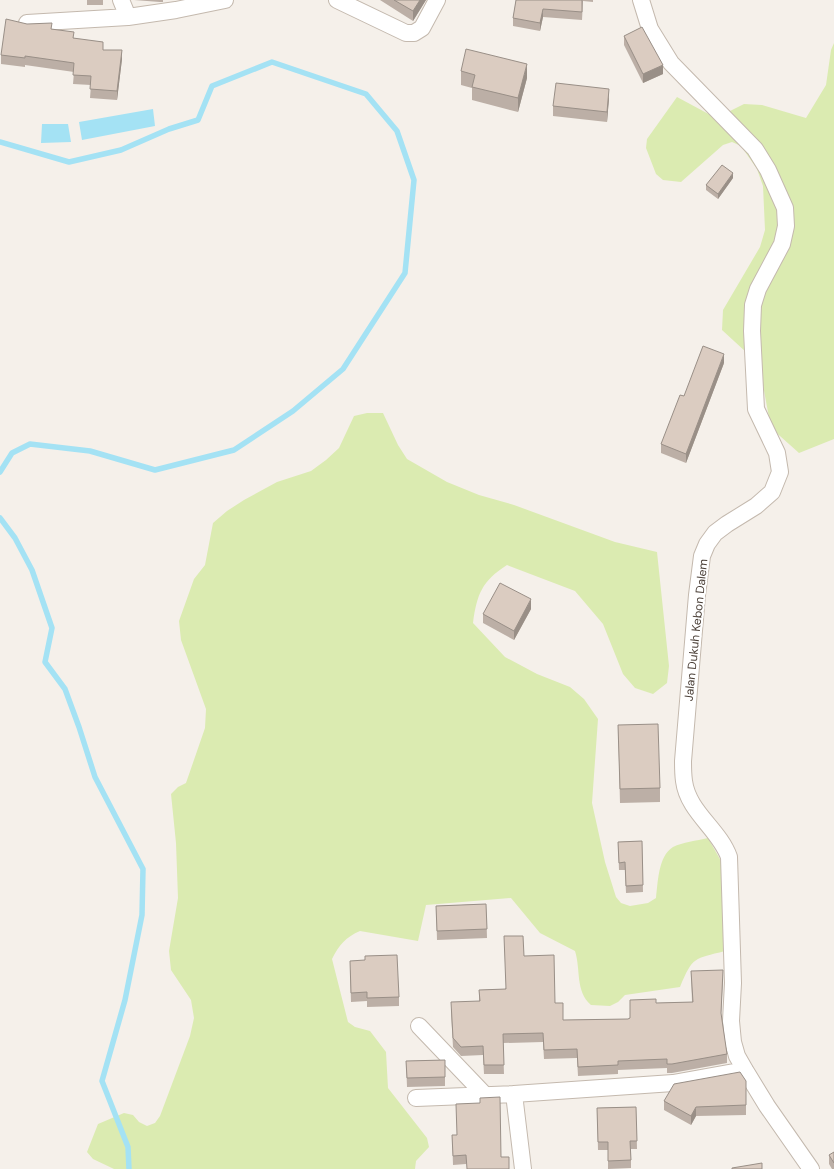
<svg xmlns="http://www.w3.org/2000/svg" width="834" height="1169" font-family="'DM Sans',sans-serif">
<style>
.green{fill:#dbebb1}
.water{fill:#a4e2f4}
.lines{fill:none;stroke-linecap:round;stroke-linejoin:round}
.stream{stroke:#a4e2f4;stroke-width:5.5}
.minor-casing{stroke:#c4b9ae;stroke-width:18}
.minor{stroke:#fff;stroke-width:16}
.wall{fill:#bcafa6}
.shaded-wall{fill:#998f87}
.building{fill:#dbccc1;stroke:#998f87}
.labels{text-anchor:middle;stroke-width:4;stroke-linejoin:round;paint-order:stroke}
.street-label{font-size:12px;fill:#4a3f37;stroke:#fff}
</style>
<rect width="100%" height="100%" fill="#f5f0ea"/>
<path class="green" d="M 834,43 L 834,439 L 799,453 L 771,428 L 759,364 L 722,330 L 723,310 L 760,247 L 765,230 L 763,186 L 757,169 L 741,146 L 732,142 L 723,145 L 681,182 L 663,180 L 656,174 L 646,148 L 647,139 L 677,97 L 716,118 L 744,104 L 762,105 L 806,118 L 826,85 L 831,50 Z
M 367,413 L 383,413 L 398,445 L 407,459 L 447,482 L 479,495 L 514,505 L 615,542 L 657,552 L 669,666 L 667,683 L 653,694 L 635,688 L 623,674 L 603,624 L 575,591 L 507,565 C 482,581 477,594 473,623 L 505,657 L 537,674 L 570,687 L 584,699 L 598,719 L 592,803 L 605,862 L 616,897 L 621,903 L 630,906 L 648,903 L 656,898 C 658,883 658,856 673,847 C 683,842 696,841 708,838 L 721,861 L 725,951 C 694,959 693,956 680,987 L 625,995 L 618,1002 L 610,1006 L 591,1005 C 575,991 581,970 575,951 L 540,933 L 511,898 L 426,905 L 418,941 L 360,931 C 346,937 339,945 332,959 L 348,1022 L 355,1027 L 370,1031 L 386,1052 L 388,1088 L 427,1138 L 429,1147 L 416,1161 L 415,1169 L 114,1169 L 93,1159 L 87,1152 L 98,1124 L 124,1113 L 133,1115 L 139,1122 L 147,1126 L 155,1123 L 160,1116 L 190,1036 L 194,1018 L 191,1000 L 171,970 L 169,951 L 178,898 L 176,843 L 171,794 L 178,787 L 186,783 L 205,728 L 206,709 L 181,640 L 179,621 L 194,579 L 205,565 L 213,523 L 227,511 L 244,500 L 277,482 L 311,471 L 326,460 L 339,448 L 354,416 Z"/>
<path class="water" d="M 153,109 L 155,126 L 82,140 L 79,122 Z
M 42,124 L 68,124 L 71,142 L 41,143 Z"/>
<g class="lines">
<path class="stream" d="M 0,142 L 69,162 L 121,150 L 169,129 L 198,120 L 212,86 L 272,62 L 366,94 L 397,131 L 414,180 L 405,273 L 343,369 L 293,411 L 234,450 L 155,470 L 90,451 L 30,444 L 12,453 L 0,472
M 0,518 L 15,538 L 32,570 L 52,628 L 45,662 L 65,689 L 79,727 L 95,777 L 143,869 L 142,915 L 125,1000 L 102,1081 L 128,1147 L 129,1169"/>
<g class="minor-casing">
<path id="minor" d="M 121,0 L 128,17
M 337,0 L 406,33 L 414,33 L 422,28 L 437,0
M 641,0 L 650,29 L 671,63 L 755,149 L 768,170 L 785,208 L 786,226 L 782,244 L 758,289 L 753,305 L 752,331 L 756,409 L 777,453 L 780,472 L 772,492 L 756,506 L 727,524 L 715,533 L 707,544 L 702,556 L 697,595 L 683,761 C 683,767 683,774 684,781 C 688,812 719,829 729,857 L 733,983 L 731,1021 L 733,1042 L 737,1056 L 745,1070 L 767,1106 L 811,1169
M 27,23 L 128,17 L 176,10 L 225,0
M 419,1026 L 484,1094
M 514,1094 L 523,1169
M 416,1098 L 514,1094 L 673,1083 L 745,1070"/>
</g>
<use href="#minor" class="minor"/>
</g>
<path class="wall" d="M 87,0 L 103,0 L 103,5 L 87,5 Z
M 134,0 L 163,0 L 163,2 L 160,2 Z
M 380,0 L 426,0 L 413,21 Z
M 516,0 L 593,0 L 593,2 L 583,1 L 582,20 L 543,17 L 540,31 L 513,26 L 513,18 Z
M 52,29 L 74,38 L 103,50 L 122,59 L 117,100 L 90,98 L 91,85 L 73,84 L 74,72 L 25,65 L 25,67 L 1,64 L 1,55 Z
M 624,36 L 663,74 L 643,83 L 624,45 Z
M 461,71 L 527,78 L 518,112 L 472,100 L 472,88 L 461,85 Z
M 609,98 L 607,122 L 553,116 L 553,106 Z
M 733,178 L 718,199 L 706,190 L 706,185 Z
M 724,363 L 686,463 L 661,453 L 661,444 L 684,396 Z
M 531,609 L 514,640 L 483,623 L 483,614 Z
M 618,725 L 660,788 L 660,802 L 620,803 Z
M 642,841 L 643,892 L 626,893 L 625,870 L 619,870 L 618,842 Z
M 486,904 L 487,938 L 437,940 L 436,906 Z
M 524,956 L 555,1003 L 563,1020 L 628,1019 L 656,1003 L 692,1002 L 691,971 L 723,979 L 721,1015 L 727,1054 L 727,1063 L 672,1073 L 667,1073 L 667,1068 L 618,1070 L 618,1074 L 578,1076 L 577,1058 L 544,1059 L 543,1042 L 503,1043 L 504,1074 L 484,1074 L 483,1055 L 461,1056 L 453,1047 L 451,1011 L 479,1001 L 479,990 L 505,989 Z
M 350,970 L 399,997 L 399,1006 L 367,1007 L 367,1001 L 351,1002 Z
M 445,1060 L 445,1086 L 407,1087 L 406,1061 Z
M 746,1081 L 746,1115 L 696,1116 L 691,1125 L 664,1110 L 664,1101 Z
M 500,1097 L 466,1164 L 453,1165 L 452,1135 L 457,1135 L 480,1103 Z
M 636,1107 L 637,1149 L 631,1149 L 631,1168 L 608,1169 L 608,1150 L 598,1150 L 597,1108 Z
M 834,1152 L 834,1169 L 832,1169 L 829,1164 L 829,1155 Z"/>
<path class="shaded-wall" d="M 420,0 L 426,0 L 413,21 L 413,11 Z
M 543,9 L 543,17 L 540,31 L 540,23 Z
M 122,50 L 122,59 L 117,100 L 117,91 Z
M 527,64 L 527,78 L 518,112 L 518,98 Z
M 663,65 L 663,74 L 643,83 L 643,74 Z
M 609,89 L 609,98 L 607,122 L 607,112 Z
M 733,173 L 733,178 L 718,199 L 718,194 Z
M 724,354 L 724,363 L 686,463 L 686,454 Z
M 531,599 L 531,609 L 514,640 L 514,631 Z
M 696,1107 L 696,1116 L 691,1125 L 691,1116 Z"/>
<path class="building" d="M 394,0 L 420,0 L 413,11 Z
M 516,0 L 582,0 L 582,12 L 543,9 L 540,23 L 513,18 Z
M 6,19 L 27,24 L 52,23 L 51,29 L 74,32 L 73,38 L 103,42 L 103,50 L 122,50 L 117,91 L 90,89 L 91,76 L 73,75 L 74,63 L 25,56 L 25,58 L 1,55 Z
M 642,27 L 663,65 L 643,74 L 624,36 Z
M 466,49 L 527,64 L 518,98 L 472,87 L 475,75 L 461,71 Z
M 556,83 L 609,89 L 607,112 L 553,106 Z
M 722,165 L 733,173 L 718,194 L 706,185 Z
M 703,346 L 724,354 L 686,454 L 661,444 L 680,395 L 684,396 Z
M 500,583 L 531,599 L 514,631 L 483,614 Z
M 658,724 L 660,788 L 620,789 L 618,725 Z
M 642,841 L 643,885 L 626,886 L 625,862 L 619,863 L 618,842 Z
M 486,904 L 487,929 L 437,931 L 436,906 Z
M 504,936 L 523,936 L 524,956 L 554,955 L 555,1003 L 563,1003 L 563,1020 L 628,1019 L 630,1018 L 630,1000 L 656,999 L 656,1003 L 693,1002 L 691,971 L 723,970 L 721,1013 L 727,1054 L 672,1064 L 667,1064 L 667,1059 L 618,1061 L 618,1065 L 578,1067 L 577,1049 L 544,1050 L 543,1033 L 503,1034 L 504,1065 L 484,1065 L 483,1046 L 461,1047 L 453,1038 L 451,1002 L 480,1001 L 479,990 L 506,989 Z
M 397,955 L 399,997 L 367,998 L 367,992 L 351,993 L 350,961 L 365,960 L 365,956 Z
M 445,1060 L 445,1077 L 407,1078 L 406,1061 Z
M 740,1072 L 746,1081 L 746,1105 L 696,1107 L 691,1116 L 664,1101 L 674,1084 Z
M 500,1097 L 501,1157 L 509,1157 L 509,1169 L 467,1169 L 466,1155 L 453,1156 L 452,1135 L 457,1135 L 456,1104 L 480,1103 L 480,1098 Z
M 636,1107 L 637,1141 L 630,1141 L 631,1160 L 608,1161 L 608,1142 L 598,1142 L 597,1108 Z
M 834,1152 L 834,1163 L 829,1155 Z
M 762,1163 L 762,1169 L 732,1169 L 732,1168 Z"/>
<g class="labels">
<g class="street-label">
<text transform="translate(696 630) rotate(-84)" y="4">Jalan Dukuh Kebon Dalem</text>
</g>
</g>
</svg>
